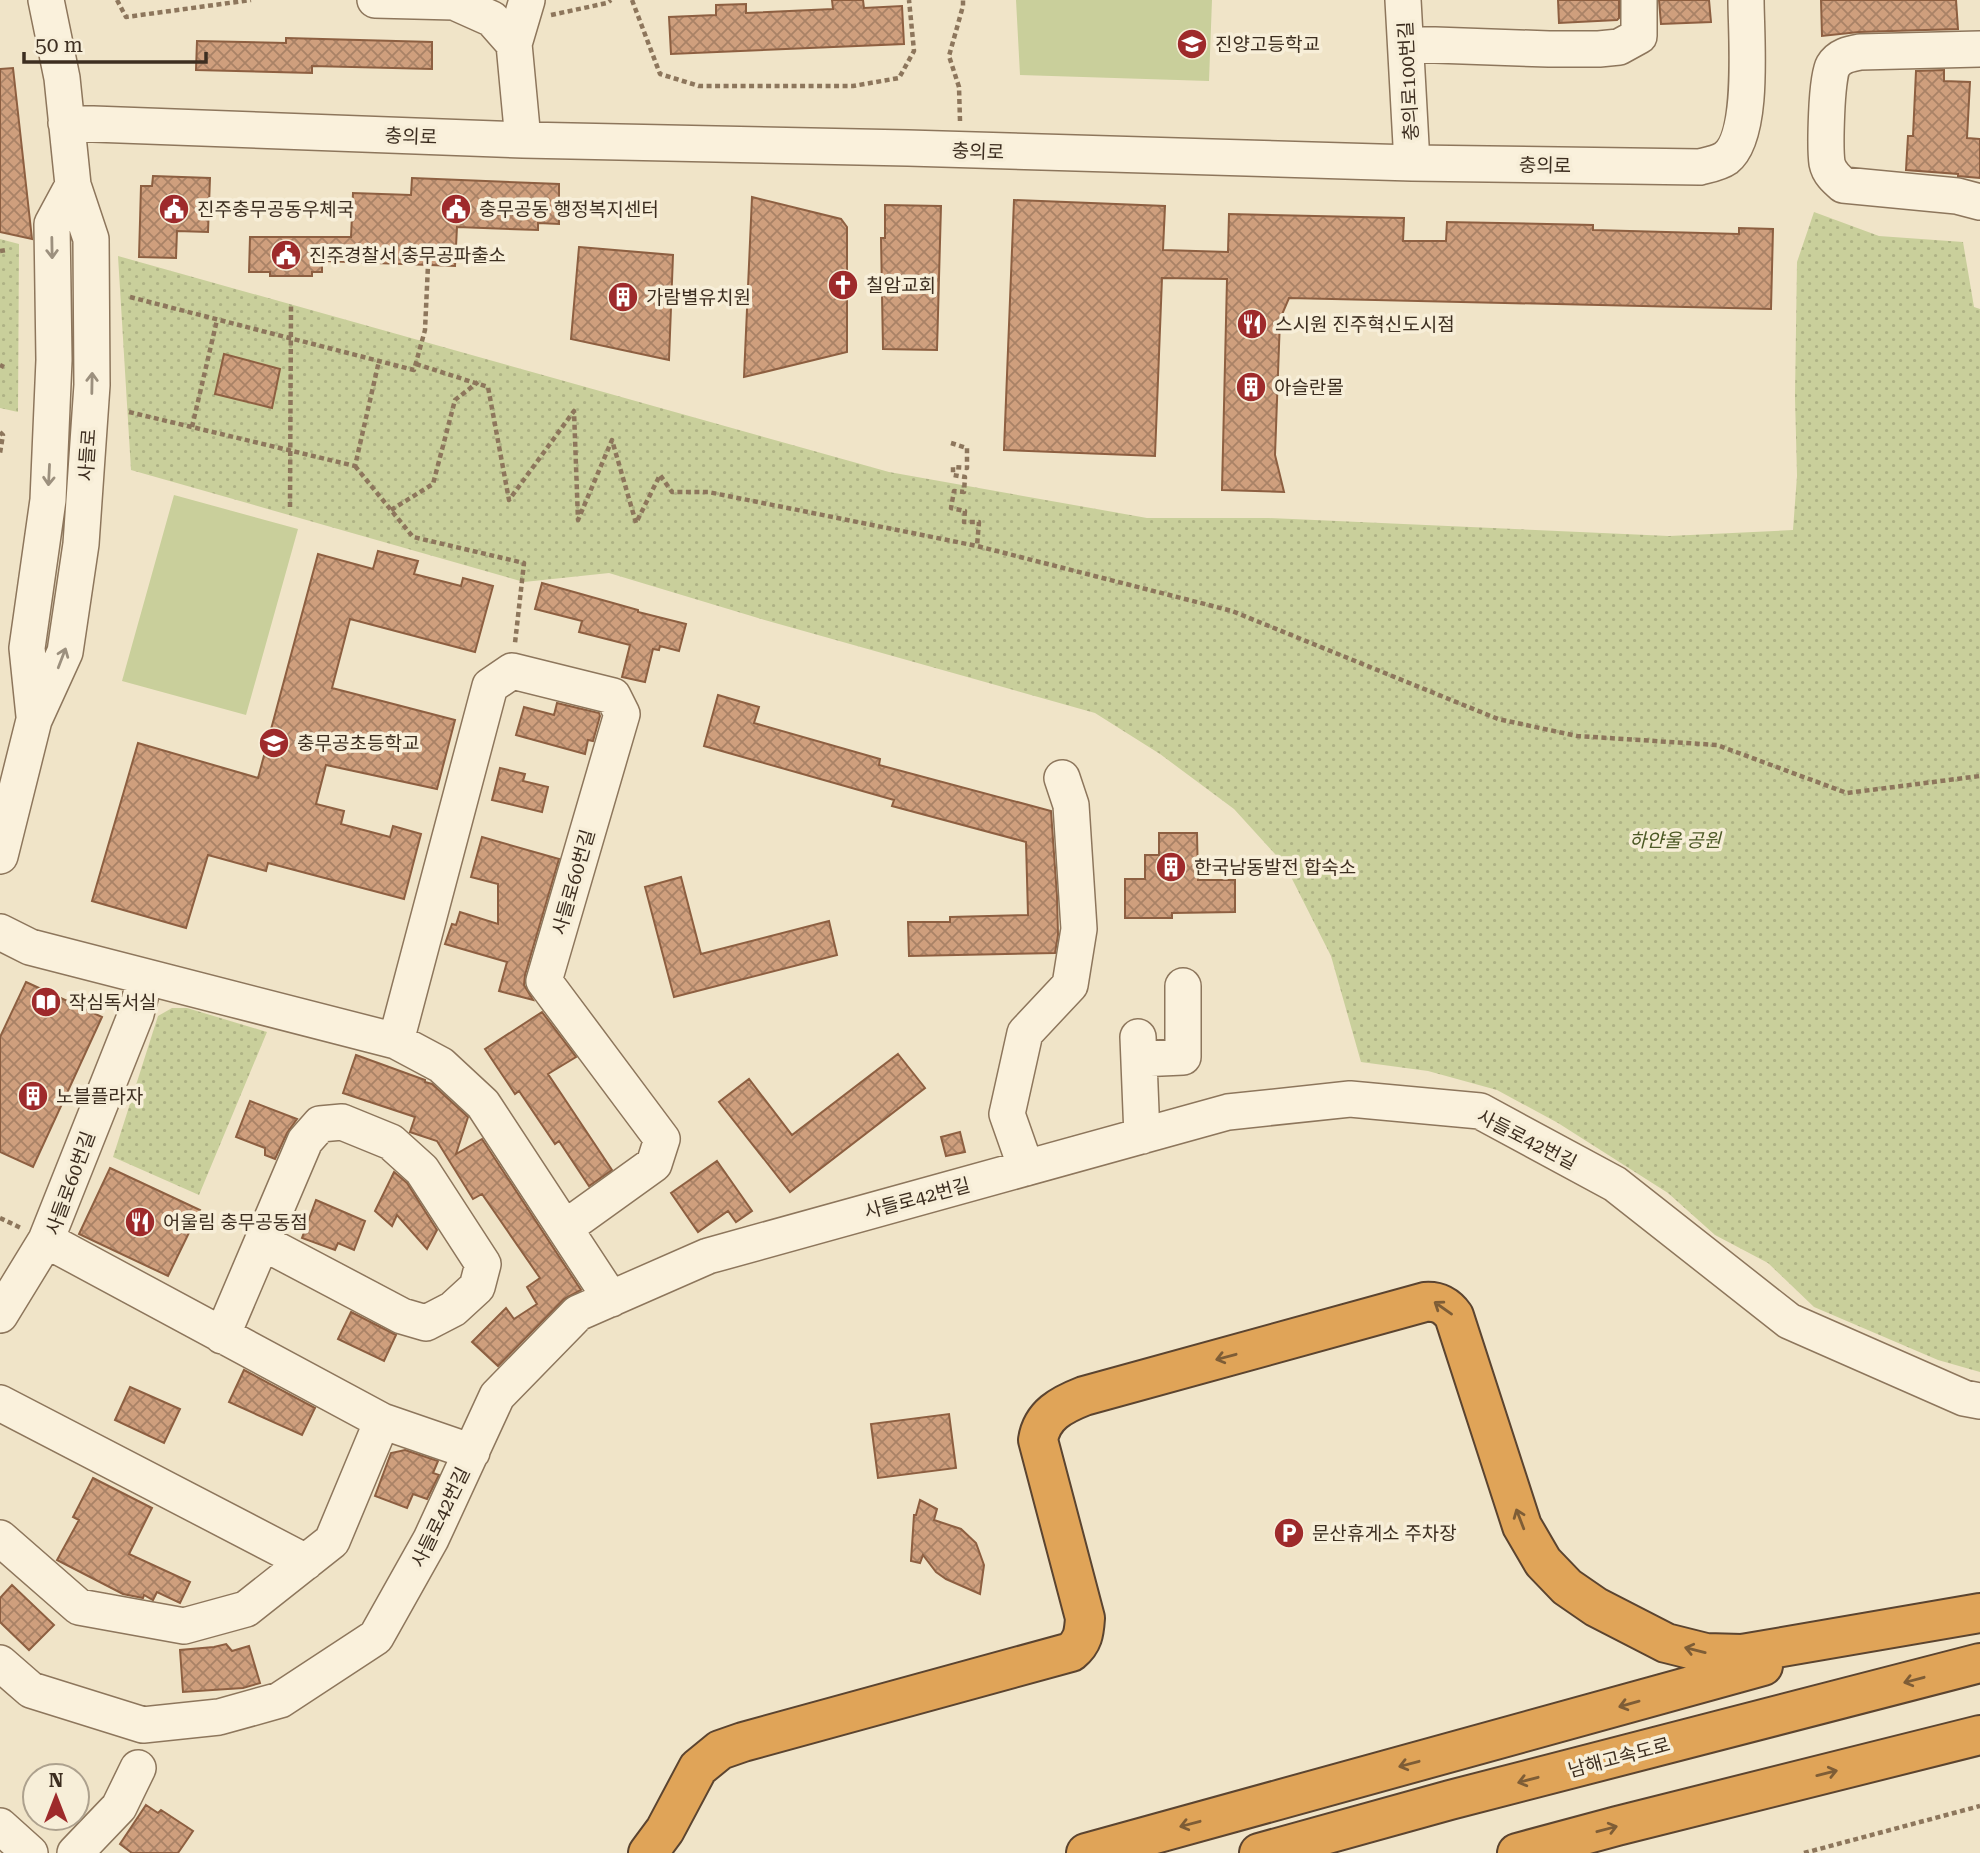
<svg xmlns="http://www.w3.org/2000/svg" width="1980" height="1853" font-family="'Roboto Serif','Noto Sans KR',serif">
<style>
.green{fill:url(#green-dots)}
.pitch{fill:#c9cf9b}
.building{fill:url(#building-cross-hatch);stroke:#8d5f41;stroke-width:2}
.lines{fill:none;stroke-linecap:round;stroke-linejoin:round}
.minor-casing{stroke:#8d765c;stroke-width:38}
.highway-casing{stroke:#5b4430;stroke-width:42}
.path{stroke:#8d765c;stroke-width:4.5;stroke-dasharray:5 3.5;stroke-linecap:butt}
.minor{stroke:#faf1dc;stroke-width:35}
.highway{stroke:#e0a458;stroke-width:38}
.oneway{stroke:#9c907e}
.oneway2{stroke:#7e5d36}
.labels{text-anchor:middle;stroke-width:7;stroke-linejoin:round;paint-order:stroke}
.poi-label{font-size:19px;fill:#3d2e20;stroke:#f7eed8;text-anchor:start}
.street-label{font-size:19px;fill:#3d2e20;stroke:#f7eed8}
.park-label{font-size:19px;font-style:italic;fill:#4d5a26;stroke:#f7eed8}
</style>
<defs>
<pattern id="green-dots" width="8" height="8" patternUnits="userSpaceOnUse" patternTransform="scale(1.75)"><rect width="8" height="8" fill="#c9cf9b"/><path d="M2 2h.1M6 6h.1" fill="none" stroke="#aeb285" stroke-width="1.8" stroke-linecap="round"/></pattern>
<pattern id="building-cross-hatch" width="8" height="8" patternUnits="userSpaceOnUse" patternTransform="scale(1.75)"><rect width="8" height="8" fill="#cf9f7d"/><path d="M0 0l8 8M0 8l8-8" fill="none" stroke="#a98266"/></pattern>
</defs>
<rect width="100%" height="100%" fill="#f0e4c8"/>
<path class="green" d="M 1814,212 L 1879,236 L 1963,242 L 1974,307 L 1980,309 L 1980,1372 L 1938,1360 L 1814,1307 L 1768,1263 L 1715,1235 L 1668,1193 L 1558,1123 L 1497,1090 L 1428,1071 L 1361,1062 L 1331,956 L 1285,865 L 1234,809 L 1160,754 L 1095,713 L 758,618 L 609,573 L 524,582 L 131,470 L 118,256 L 889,472 L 1147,518 L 1269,518 L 1669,536 L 1793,530 L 1797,476 L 1795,397 L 1797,262 Z
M 0,239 L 19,244 L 18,412 L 0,408 Z
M 172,1008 L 187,1008 L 267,1032 L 199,1195 L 113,1157 L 158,1016 Z"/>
<path class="pitch" d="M 1016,0 L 1212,0 L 1209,81 L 1020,75 Z
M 174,495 L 298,529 L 246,715 L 122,681 Z"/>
<path class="building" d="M 832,0 L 863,0 L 864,8 L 902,6 L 904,44 L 671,54 L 669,17 L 716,15 L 716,5 L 746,4 L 746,13 L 833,9 Z
M 1558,0 L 1619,0 L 1619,18 L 1617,20 L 1559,23 Z
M 1659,0 L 1709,0 L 1711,22 L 1661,24 Z
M 1821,0 L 1956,0 L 1958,29 L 1859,32 L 1822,36 Z
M 286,38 L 432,42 L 432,69 L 312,66 L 312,73 L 196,70 L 197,41 L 286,43 Z
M 13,68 L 32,239 L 0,232 L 0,69 Z
M 1944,70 L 1944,81 L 1970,82 L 1967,138 L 1980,139 L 1980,178 L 1958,176 L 1958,174 L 1906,170 L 1908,136 L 1913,136 L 1916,71 Z
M 153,176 L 210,178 L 208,232 L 177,231 L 176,258 L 139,257 L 141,186 L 152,186 Z
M 412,178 L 559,184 L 559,224 L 538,223 L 538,230 L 457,227 L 455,266 L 322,261 L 322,272 L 312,272 L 312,276 L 270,276 L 270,272 L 249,272 L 250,237 L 351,237 L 353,193 L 411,195 Z
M 752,197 L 841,219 L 847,227 L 847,352 L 744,377 Z
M 1014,200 L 1165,206 L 1163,250 L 1228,252 L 1229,214 L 1404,218 L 1403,241 L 1446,241 L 1447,222 L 1593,225 L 1593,230 L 1739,234 L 1739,228 L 1773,229 L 1771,309 L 1289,298 L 1280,319 L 1275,455 L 1284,492 L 1222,490 L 1227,279 L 1162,278 L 1155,456 L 1004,450 Z
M 885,205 L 941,206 L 937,350 L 883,349 L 881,238 L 885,238 Z
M 579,247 L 673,255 L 669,360 L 571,339 Z
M 224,354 L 280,369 L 272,408 L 215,394 Z
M 378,551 L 418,561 L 414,574 L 461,586 L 463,578 L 493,586 L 475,652 L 350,619 L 332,688 L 455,720 L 437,789 L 326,765 L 316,804 L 344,811 L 341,824 L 390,837 L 393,826 L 421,834 L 404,899 L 268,863 L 266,871 L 208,855 L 186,928 L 92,901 L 138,743 L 258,778 L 318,554 L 373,569 Z
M 542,583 L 638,610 L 638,612 L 686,624 L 679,651 L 660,646 L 659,650 L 653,649 L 645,682 L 622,677 L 630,645 L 579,632 L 582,621 L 535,609 Z
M 718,695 L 759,707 L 754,723 L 880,759 L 879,765 L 1051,811 L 1057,896 L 1058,935 L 1055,953 L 909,956 L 908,922 L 950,922 L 950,917 L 1028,915 L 1026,842 L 892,806 L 894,800 L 704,746 Z
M 557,703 L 599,713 L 600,716 L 593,741 L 588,740 L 585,754 L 516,735 L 524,707 L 554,715 Z
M 500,768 L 525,774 L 523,781 L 548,787 L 542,812 L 492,800 Z
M 1159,833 L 1197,833 L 1198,880 L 1235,880 L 1235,912 L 1172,913 L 1172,918 L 1125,918 L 1125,879 L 1145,879 L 1145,855 L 1159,855 Z
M 482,837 L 559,859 L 525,975 L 524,985 L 533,1000 L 499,991 L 507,962 L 445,944 L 452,924 L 456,925 L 460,912 L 498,924 L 498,884 L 471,877 Z
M 681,877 L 701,954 L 829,921 L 837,955 L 674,997 L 645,887 Z
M 26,982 L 102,1017 L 33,1167 L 0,1152 L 0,1037 Z
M 542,1012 L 576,1057 L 548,1074 L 612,1170 L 589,1186 L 559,1141 L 555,1144 L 519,1091 L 515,1094 L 485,1049 Z
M 898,1054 L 925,1088 L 790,1192 L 719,1102 L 749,1079 L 792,1135 Z
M 356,1055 L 425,1080 L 425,1082 L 432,1084 L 468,1117 L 456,1154 L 482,1139 L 581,1290 L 564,1299 L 498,1366 L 472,1342 L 506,1308 L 514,1319 L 537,1304 L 527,1287 L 540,1278 L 482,1194 L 473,1199 L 437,1141 L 410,1132 L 415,1117 L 343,1093 Z
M 250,1101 L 297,1119 L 287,1133 L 275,1159 L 265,1155 L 265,1148 L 236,1137 Z
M 960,1132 L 965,1152 L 946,1156 L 941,1137 Z
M 717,1161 L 752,1211 L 736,1222 L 728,1211 L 698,1232 L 671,1193 Z
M 110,1168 L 200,1210 L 168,1276 L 79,1234 Z
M 394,1172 L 407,1183 L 437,1230 L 427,1249 L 397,1215 L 392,1226 L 375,1211 Z
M 316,1200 L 365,1221 L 354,1250 L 338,1243 L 335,1250 L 302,1238 Z
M 351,1312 L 396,1335 L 384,1361 L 338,1339 Z
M 244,1370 L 315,1408 L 302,1435 L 229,1402 Z
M 130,1387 L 180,1409 L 164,1443 L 115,1420 Z
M 949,1414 L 956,1468 L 878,1478 L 871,1424 Z
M 405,1450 L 438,1461 L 433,1473 L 439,1475 L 427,1499 L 413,1494 L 407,1508 L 375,1496 L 391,1453 Z
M 93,1478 L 152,1508 L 129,1554 L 190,1582 L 180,1603 L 157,1592 L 153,1600 L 144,1595 L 143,1598 L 123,1594 L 57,1560 L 79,1520 L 73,1517 Z
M 920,1500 L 937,1509 L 934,1520 L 961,1529 L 976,1543 L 984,1565 L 980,1594 L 946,1579 L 936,1572 L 923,1555 L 920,1563 L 911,1561 L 914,1515 L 916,1515 Z
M 12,1585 L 54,1625 L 29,1650 L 0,1622 L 0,1598 Z
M 226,1644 L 232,1651 L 249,1646 L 260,1683 L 243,1688 L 183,1692 L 180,1650 L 214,1647 Z
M 146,1805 L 158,1813 L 161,1810 L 193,1831 L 178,1853 L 132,1853 L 120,1844 Z"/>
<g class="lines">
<g class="minor-casing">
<path id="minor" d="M 375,0 L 454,2 L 492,19 L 514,44
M 1403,0 L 1412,163
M 1407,44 L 1549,49 L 1599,49 L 1619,47 L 1639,36 L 1639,0
M 1980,49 L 1860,52 C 1849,54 1839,56 1833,66 C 1826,78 1825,149 1827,163 C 1829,173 1836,179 1843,185 L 1957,196 L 1980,202
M 66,123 L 523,140 L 908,148 L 1412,163 L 1700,167 C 1708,165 1719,163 1726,158 C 1755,136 1746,35 1746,0
M 523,140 L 514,44 L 527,0
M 34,716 L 27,648 L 48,500 L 54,360 L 52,224 L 73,185
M 0,856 L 34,720 L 65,652 L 81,544 L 92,385 L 91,239 L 73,185 L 62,78 L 46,0
M 0,932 L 30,947 L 396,1041 L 441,1065 L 483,1104 L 611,1299
M 1138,1037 L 1142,1136
M 396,1041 L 490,686 L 512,671 L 613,696 L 622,714 L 544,981 L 662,1139 L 654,1164 L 565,1228
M 1139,1059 L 1183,1057 L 1183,986
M 1026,1168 L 1007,1114 L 1025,1033 L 1070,985 L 1079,929 L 1071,805 L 1062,778
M 46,1240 L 382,1421 L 472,1452
M 0,1315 L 46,1240 L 136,1014 L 145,978
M 222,1336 L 305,1141 L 320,1124 L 342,1122 L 391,1142 L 422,1170 L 483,1264 L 477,1287 L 453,1309 L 426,1323 L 402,1316 L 262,1242
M 0,1403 L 306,1562
M 0,1538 L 79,1607 L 184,1626 L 246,1609 L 332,1541 L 382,1421
M 0,1663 L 31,1690 L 143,1725 L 219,1717 L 280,1700 L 376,1637 L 431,1539 L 497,1396 L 578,1313 L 708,1256 L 1228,1112 L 1350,1099 L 1480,1111 L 1615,1184 L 1789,1321 L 1964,1398 L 1980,1401
M 0,1826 L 30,1853
M 75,1853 L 119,1807 L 138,1768"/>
</g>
<g class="highway-casing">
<path id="highway" d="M 648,1853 L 665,1830 L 698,1768 L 720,1750 L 743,1742 L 1071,1652 C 1083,1642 1084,1633 1085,1618 L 1038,1440 C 1042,1415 1061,1405 1084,1396 L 1425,1302 C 1438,1301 1446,1305 1454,1316 L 1522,1526 L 1543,1562 L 1567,1587 L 1596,1607 L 1666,1643 L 1706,1653 L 1742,1654 L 1980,1613
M 1086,1853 L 1763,1666
M 1259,1853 L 1450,1800 L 1980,1663
M 1517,1853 L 1617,1826 L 1980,1735"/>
</g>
<path class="path" d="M 117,0 L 126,17 L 251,0
M 632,0 L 660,74 L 699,86 L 853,86 L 899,78 L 914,51 L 909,0
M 551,15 L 607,3 L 611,0
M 960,121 L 959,87 L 949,56 L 963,6 L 963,0
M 0,251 L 6,250
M 130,297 L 414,370 L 425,330 L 428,265
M 416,364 L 488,387 L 509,500 L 574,411 L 578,520 L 612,440 L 636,523 L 660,475 L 672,492 L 708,492 L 977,546 L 1232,611 L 1498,719 L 1577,736 L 1717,745 L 1847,793 L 1980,776
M 0,365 L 4,367
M 129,412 L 355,466 L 379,361
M 192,427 L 217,320
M 0,432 L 3,435 L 0,453
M 951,443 L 967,448 L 967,468 L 953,467 L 953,475 L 965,477 L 964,492 L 954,491 L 951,508 L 965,511 L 964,522 L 979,522 L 977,546
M 355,466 L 413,537 L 524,563 L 515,643
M 290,507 L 291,304
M 391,510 L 433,484 L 455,400 L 478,382
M 0,1218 L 21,1228
M 1804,1853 L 1980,1806"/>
<use href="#minor" class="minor"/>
<use href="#highway" class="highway"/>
</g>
<defs><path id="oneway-shaft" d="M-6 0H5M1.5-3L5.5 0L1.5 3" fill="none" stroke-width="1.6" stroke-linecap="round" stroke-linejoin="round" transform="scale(1.75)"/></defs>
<g class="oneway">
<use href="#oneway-shaft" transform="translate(52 248) rotate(89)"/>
<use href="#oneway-shaft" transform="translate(92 383) rotate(-89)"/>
<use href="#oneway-shaft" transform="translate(49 475) rotate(93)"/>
<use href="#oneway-shaft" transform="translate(62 658) rotate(-69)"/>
</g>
<g class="oneway2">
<use href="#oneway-shaft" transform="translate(1443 1308) rotate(-145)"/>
<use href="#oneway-shaft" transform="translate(1226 1357) rotate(165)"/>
<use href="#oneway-shaft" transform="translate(1520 1519) rotate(-111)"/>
<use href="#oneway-shaft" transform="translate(1695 1650) rotate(-166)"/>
<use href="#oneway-shaft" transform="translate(1914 1680) rotate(165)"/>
<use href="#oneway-shaft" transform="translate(1629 1704) rotate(164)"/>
<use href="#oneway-shaft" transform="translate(1409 1764) rotate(165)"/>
<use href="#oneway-shaft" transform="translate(1827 1773) rotate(-14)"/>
<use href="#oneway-shaft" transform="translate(1528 1780) rotate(165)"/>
<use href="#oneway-shaft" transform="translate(1190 1824) rotate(165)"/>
<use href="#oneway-shaft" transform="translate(1607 1829) rotate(-15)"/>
</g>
<defs>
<g id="school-disc" transform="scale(1.575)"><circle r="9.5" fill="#9e2a2b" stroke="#f7eed8"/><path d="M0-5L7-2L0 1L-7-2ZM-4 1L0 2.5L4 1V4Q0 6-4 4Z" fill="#fff"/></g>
<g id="civic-disc" transform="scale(1.575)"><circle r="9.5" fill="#9e2a2b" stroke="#f7eed8"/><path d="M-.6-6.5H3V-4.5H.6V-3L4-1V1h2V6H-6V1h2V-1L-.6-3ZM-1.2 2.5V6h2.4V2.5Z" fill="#fff"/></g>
<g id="church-disc" transform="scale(1.575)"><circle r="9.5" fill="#9e2a2b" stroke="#f7eed8"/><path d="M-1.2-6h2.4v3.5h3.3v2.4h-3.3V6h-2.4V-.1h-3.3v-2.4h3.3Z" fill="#fff"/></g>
<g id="building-disc" transform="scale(1.575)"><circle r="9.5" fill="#9e2a2b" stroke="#f7eed8"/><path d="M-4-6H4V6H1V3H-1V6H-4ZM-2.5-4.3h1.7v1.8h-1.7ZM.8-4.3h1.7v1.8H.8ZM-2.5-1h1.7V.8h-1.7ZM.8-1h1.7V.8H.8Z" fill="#fff"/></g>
<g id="restaurant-disc" transform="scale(1.575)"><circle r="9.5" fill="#9e2a2b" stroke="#f7eed8"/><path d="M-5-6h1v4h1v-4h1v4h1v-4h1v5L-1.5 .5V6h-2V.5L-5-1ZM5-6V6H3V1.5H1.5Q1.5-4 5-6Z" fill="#fff"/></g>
<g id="library-disc" transform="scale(1.575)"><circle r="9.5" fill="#9e2a2b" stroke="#f7eed8"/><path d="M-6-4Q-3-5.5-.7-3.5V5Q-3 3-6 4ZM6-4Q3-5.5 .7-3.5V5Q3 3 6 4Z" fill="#fff"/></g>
<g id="parking-disc" transform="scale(1.575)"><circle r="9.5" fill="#9e2a2b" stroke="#f7eed8"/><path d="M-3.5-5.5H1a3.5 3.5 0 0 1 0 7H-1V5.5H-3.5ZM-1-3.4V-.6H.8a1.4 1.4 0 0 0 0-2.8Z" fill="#fff"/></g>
</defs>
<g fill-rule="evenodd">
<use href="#school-disc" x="1192" y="44"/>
<use href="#civic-disc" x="174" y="209"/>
<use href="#civic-disc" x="456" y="209"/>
<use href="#civic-disc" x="286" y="255"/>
<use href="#church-disc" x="843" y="285"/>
<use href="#building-disc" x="623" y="297"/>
<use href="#restaurant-disc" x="1252" y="324"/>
<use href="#building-disc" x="1251" y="387"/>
<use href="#school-disc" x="274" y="743"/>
<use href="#building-disc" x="1171" y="867"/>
<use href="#library-disc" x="46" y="1002"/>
<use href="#building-disc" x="33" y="1096"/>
<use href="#restaurant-disc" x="140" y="1222"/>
<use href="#parking-disc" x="1289" y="1533"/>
</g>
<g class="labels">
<g class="poi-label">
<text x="1215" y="51">진양고등학교</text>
<text x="197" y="216">진주충무공동우체국</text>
<text x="479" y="216">충무공동 행정복지센터</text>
<text x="309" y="262">진주경찰서 충무공파출소</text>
<text x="866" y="292">칠암교회</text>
<text x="646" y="304">가람별유치원</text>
<text x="1275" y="331">스시원 진주혁신도시점</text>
<text x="1274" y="394">아슬란몰</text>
<text x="297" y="750">충무공초등학교</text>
<text x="1194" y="874">한국남동발전 합숙소</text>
<text x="69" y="1009">작심독서실</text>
<text x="56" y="1103">노블플라자</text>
<text x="163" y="1229">어울림 충무공동점</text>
<text x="1312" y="1540">문산휴게소 주차장</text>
</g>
<g class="street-label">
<text transform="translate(1408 81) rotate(-93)" y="7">충의로100번길</text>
<text transform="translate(411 136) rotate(2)" y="7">충의로</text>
<text transform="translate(978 151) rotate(2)" y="7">충의로</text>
<text transform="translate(1545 165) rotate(1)" y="7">충의로</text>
<text transform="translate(87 455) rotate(-86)" y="7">사들로</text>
<text transform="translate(573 882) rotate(-74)" y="7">사들로60번길</text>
<text transform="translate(1527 1139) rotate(27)" y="7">사들로42번길</text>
<text transform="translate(70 1183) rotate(-70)" y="7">사들로60번길</text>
<text transform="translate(917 1198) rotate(-15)" y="7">사들로42번길</text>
<text transform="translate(440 1517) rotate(-64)" y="7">사들로42번길</text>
<text transform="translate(1619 1757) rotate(-15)" y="7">남해고속도로</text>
</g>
<g class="park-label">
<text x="1675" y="847">하얀울 공원</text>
</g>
</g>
<g transform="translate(56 1797)"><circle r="33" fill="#f7eed8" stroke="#ada18e" stroke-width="2"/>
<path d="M0-5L12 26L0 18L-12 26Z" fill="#9e2a2b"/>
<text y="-10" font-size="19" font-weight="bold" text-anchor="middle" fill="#3d2e20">N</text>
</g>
<path d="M24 52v10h182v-10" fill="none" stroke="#3d2e20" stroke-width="3.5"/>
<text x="35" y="52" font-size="21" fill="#3d2e20" stroke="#f7eed8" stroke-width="5" paint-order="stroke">50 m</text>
</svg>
